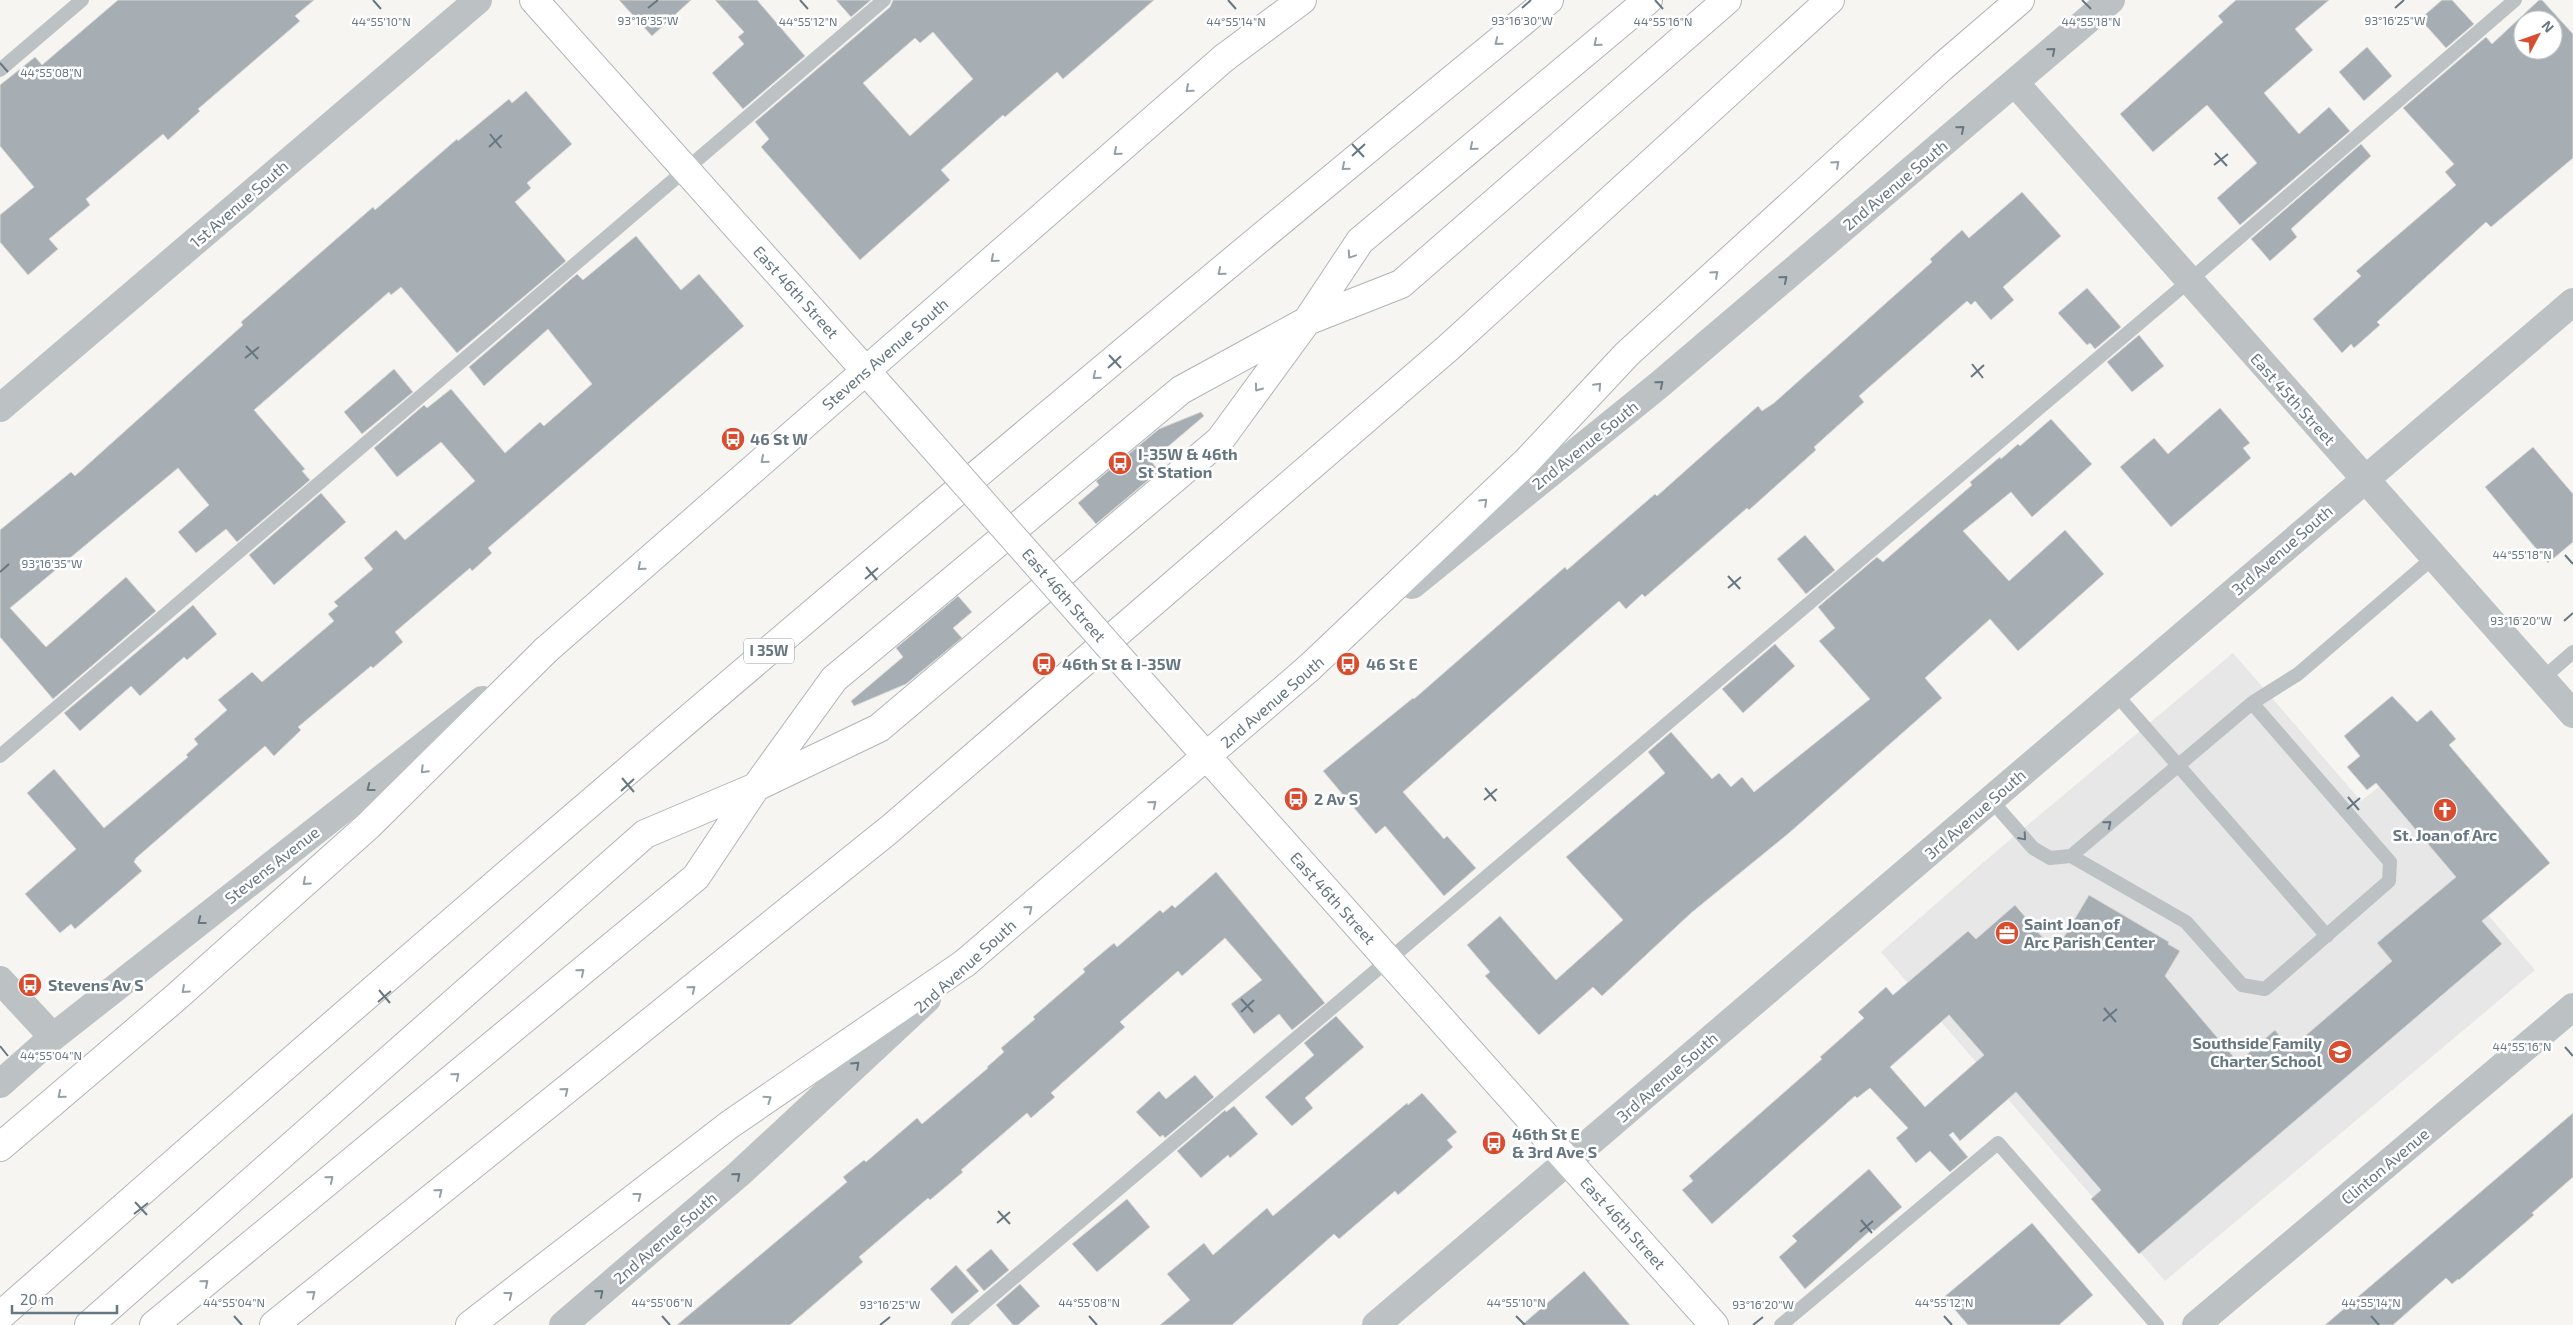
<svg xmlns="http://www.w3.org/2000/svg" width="2573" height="1325" font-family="'Exo 2',sans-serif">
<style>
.built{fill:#e6e7e6}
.building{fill:#a6aeb3;stroke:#d7d7d5;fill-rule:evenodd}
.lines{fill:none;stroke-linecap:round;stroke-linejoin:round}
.secondary-casing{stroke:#afb5b9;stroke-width:30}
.motorway-casing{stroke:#b0b4b7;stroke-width:30}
.service{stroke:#bcc1c4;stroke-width:14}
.minor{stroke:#bcc1c4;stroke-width:28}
.secondary{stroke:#fff;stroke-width:28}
.motorway{stroke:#fff;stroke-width:28}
.secondary-bridge-casing{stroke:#afb5b9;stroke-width:30;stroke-linecap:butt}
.secondary-bridge{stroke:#fff;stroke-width:28}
.oneway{stroke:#94a0a8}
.oneway2{stroke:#667782}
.ticks{fill:none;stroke:#667782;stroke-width:2}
.labels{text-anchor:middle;stroke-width:5;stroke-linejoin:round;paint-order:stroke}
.shield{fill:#fff;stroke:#94a0a8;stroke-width:1}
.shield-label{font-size:15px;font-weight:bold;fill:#667782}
.street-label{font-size:16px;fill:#667782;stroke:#fff}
.poi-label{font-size:16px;font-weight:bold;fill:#667782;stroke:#fff;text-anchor:start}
.ticks-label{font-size:12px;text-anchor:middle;fill:#667782;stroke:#fff;stroke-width:5;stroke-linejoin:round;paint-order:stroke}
</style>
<rect width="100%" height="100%" fill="#f6f5f2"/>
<path class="built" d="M 2233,653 L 2361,801 L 2379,787 L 2535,970 L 2165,1281 L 1881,952 L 1986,860 Z"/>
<path class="building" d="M 118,0 L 314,0 L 295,16 L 300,21 L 198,109 L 200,111 L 168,140 L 163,134 L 86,199 L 90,205 L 49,239 L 58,249 L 28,275 L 0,242 L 0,215 L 34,187 L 0,146 L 0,85 L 35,57 L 42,65 Z
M 619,0 L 691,0 L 652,36 Z
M 715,0 L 757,0 L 805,56 L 743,109 L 712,73 L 744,44 L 738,37 L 744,32 Z
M 836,0 L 871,0 L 851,17 Z
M 893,0 L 1154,0 L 1063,79 L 1057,72 L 1005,117 L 1003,115 L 941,170 L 950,180 L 860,260 L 761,147 L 769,139 L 755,122 L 890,7 ZM 933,32 L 973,79 L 910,136 L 863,83 L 915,38 L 920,43 Z
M 2236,0 L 2329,0 L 2295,29 L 2313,50 L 2264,93 L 2299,134 L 2329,107 L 2350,131 L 2240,225 L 2217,198 L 2257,163 L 2207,105 L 2153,152 L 2120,114 L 2223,22 L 2218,16 Z
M 2442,0 L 2452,0 L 2474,24 L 2446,48 L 2420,19 Z
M 2539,0 L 2542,0 L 2573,34 L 2573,158 L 2491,227 L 2486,222 L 2377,322 L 2380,325 L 2354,348 L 2351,344 L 2342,353 L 2313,319 L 2361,276 L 2356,271 L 2456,185 L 2445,172 L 2454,164 L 2403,108 L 2486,37 L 2492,44 ZM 2523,20 L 2553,20 L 2553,50 L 2523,50 Z
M 2367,47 L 2392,76 L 2364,101 L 2339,72 Z
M 526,91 L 572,144 L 527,183 L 531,188 L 515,202 L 566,261 L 457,353 L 401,287 L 391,295 L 389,292 L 254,410 L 305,469 L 302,471 L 310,480 L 237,542 L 226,529 L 196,553 L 178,532 L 209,505 L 178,468 L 10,608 L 46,647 L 126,577 L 156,611 L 53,699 L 0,637 L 0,530 L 71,472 L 75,476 L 243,325 L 241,322 L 373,207 L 375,210 L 457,139 L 458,141 L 509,99 L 512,103 Z
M 2361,144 L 2371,156 L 2291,229 L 2297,237 L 2270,261 L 2251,239 Z
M 2022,192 L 2061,236 L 2003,287 L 2014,300 L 1991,320 L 1975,301 L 1971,305 L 1967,301 L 1859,396 L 1864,402 L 1814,447 L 1816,450 L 1749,510 L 1747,508 L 1645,597 L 1642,594 L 1626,609 L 1619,601 L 1403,792 L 1444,839 L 1447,836 L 1476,868 L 1444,896 L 1385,826 L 1376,834 L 1323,771 L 1413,698 L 1414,699 L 1565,567 L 1567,570 L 1655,494 L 1657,496 L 1758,406 L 1762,411 L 1774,403 L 1932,262 L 1930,259 L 1962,230 L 1969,238 Z
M 636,236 L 681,290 L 699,274 L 744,326 L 488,548 L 492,553 L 472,571 L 470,568 L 395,632 L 403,642 L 373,668 L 371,666 L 298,727 L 301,730 L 274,756 L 265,746 L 136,858 L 134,862 L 142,871 L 75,929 L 71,924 L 60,933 L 25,894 L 76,849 L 27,793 L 54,769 L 104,828 L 188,757 L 186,755 L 198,744 L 194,739 L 227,710 L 218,700 L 252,672 L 262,682 L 334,621 L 328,614 L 338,606 L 334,602 L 373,569 L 364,558 L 396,530 L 405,540 L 475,481 L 441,442 L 397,477 L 374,448 L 424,405 L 427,408 L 451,389 L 505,453 L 540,422 L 544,426 L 592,384 L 548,329 L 484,386 L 469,367 L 577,274 L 583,280 Z
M 2087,288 L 2121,327 L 2095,349 L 2090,343 L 2087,345 L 2058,313 Z
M 2139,335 L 2164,366 L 2132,392 L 2107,362 Z
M 394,369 L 413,392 L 362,434 L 344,412 Z
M 2220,408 L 2250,443 L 2243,448 L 2251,458 L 2171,527 L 2120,467 L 2154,438 L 2168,454 Z
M 1201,412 L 1204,416 L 1151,461 L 1159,471 L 1096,524 L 1078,503 L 1099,485 L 1096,481 L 1159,429 Z
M 2051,419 L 2092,464 L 2032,517 L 2011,492 L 1963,531 L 2009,581 L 2065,530 L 2104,574 L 2018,651 L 1990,619 L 1925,678 L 1942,698 L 1789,833 L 1691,913 L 1602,996 L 1593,987 L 1539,1035 L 1485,976 L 1490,972 L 1467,945 L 1500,916 L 1556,980 L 1623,920 L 1566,857 L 1665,773 L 1648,752 L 1671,732 L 1712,779 L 1719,773 L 1731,787 L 1742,777 L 1754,792 L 1870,699 L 1819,641 L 1835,628 L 1818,607 L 1877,557 L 1883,562 L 1972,485 L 1970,482 L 2000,457 L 2001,459 L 2018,444 L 2020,446 Z
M 2533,447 L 2573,494 L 2573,542 L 2548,563 L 2485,487 Z
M 321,493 L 346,522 L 274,585 L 249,555 Z
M 1805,535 L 1835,570 L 1806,594 L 1777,559 Z
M 958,596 L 972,612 L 953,628 L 962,638 L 906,684 L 854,706 L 851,701 L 903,657 L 896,648 Z
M 193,605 L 217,634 L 187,660 L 184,657 L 140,696 L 131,686 L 80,731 L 64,713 Z
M 1775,644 L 1795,666 L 1743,713 L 1722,689 Z
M 2392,696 L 2417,722 L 2431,710 L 2456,739 L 2449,745 L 2550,863 L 2482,921 L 2502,944 L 2139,1254 L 2091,1199 L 2101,1190 L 2016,1092 L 1960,1141 L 1953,1132 L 1949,1135 L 1968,1157 L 1950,1172 L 1930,1151 L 1916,1163 L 1896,1138 L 1908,1128 L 1870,1088 L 1857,1098 L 1855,1096 L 1712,1224 L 1682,1190 L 1693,1181 L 1689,1176 L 1822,1059 L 1820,1057 L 1864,1018 L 1858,1012 L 1886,987 L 1893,995 L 1968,931 L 1976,939 L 2015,905 L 2055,952 L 2089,895 L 2169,942 L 2168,944 L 2180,951 L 2165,976 L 2238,1062 L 2275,1030 L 2290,1049 L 2392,961 L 2377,943 L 2456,877 L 2376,783 L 2367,790 L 2347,767 L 2360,756 L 2344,736 ZM 1949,1015 L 1984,1055 L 1925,1107 L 1890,1067 Z
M 1216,872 L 1325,1003 L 1292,1030 L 1279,1014 L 1254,1034 L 1231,1004 L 1262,980 L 1225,938 L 1182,976 L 1178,971 L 1120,1022 L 1125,1027 L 1051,1093 L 1055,1097 L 1031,1118 L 1027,1113 L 961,1170 L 963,1172 L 930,1200 L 928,1198 L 859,1257 L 863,1262 L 790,1325 L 677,1325 L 847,1182 L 843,1177 L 864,1160 L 866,1162 L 917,1118 L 922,1124 L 988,1068 L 987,1067 L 1004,1052 L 1001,1048 L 1035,1019 L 1033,1017 L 1085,972 L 1083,969 L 1114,943 L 1117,947 L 1160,910 L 1163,913 L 1172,905 L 1175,908 Z
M 1336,1016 L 1364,1047 L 1305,1098 L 1313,1108 L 1292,1126 L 1265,1097 L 1314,1055 L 1304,1043 Z
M 1195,1075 L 1214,1097 L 1165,1138 L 1163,1135 L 1160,1137 L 1136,1112 L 1159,1091 L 1166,1099 Z
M 1422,1093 L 1457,1132 L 1447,1140 L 1453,1147 L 1398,1195 L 1395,1191 L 1339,1239 L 1334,1234 L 1232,1325 L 1160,1325 L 1190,1300 L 1167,1274 L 1204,1243 L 1213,1255 L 1267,1208 L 1273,1216 L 1407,1103 L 1408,1105 Z
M 1234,1106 L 1258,1134 L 1230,1158 L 1228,1155 L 1201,1178 L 1177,1151 L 1225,1110 L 1226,1112 Z
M 2573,1113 L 2573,1177 L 2532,1213 L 2534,1215 L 2459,1280 L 2458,1279 L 2452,1284 L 2446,1278 L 2393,1325 L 2325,1325 Z
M 1869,1169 L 1902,1207 L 1874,1231 L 1872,1229 L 1805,1289 L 1779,1257 L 1797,1241 L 1792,1236 Z
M 1127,1199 L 1150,1227 L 1097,1272 L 1072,1244 Z
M 2032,1223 L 2093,1295 L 2059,1325 L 1968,1325 L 1944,1297 Z
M 991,1249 L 1009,1270 L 984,1291 L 966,1270 Z
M 956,1265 L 979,1291 L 952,1314 L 930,1289 Z
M 1584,1271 L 1630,1325 L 1522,1325 Z
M 1020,1284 L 1040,1306 L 1018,1325 L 1013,1325 L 996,1305 Z"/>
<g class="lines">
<g class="secondary-casing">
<path id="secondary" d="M 534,0 L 899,408
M 546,650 L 1224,58
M 1168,713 L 1714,1325
M 965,963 L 1309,668"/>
</g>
<g class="motorway-casing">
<path id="motorway" d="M 1224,58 L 1302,0
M 1309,668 L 1526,462 L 1627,354 L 1942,67 L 2020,0
M 0,1147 L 174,999 L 368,826 L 546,650
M 0,1316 C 508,868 1025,429 1549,0
M 89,1325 L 645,834 L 756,787 L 879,728 L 1220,440 L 1307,321 L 1360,241 L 1648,0
M 154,1325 L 696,877 L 756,787 L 834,679 L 1181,390 L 1307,321 L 1401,284 L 1727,0
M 274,1325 L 890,829 L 1448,348 L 1830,0
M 470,1325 L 729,1125 L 965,963"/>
</g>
<path class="service" d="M 0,70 L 82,0
M 2542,679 L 2573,652
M 2115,693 L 2327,936
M 0,756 L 884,0
M 1991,800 L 2033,848 L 2050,858 L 2071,856 L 2252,703
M 2071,856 L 2186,922 L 2242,985 L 2265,989 L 2389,881 L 2390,862 L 2252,703 L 2298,674 L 2434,557
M 958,1325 L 2189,281 L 2515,0
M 1781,1325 L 1998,1143 L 2157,1325"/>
<path class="minor" d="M 2015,83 L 2573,714
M 0,408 L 478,0
M 1412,585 L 1659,385 L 2111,0
M 0,980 L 53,1037
M 0,1084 L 53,1037 L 482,700
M 563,1325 L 740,1173 L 927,999
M 1376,1325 L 2573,302
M 2196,1325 L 2573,1007"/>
<use href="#secondary" class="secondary"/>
<use href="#motorway" class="motorway"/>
<g class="secondary-bridge-casing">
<path id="secondary-bridge" d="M 899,408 L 1168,713"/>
</g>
<use href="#secondary-bridge" class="secondary-bridge"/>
</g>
<defs><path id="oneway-chevron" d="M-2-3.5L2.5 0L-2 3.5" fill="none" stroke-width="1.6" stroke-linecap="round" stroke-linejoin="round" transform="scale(1.25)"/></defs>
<g class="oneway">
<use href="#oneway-chevron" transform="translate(1498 42) rotate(141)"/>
<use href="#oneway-chevron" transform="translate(1597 43) rotate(140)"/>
<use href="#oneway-chevron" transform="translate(1189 89) rotate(139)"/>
<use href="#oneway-chevron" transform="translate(1473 147) rotate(140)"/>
<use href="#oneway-chevron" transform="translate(1117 152) rotate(139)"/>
<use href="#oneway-chevron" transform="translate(1836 164) rotate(-42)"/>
<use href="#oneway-chevron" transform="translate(1345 167) rotate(140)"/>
<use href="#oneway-chevron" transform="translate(1351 255) rotate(124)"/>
<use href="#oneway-chevron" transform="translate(994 259) rotate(139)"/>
<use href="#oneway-chevron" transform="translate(1221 272) rotate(140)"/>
<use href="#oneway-chevron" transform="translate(1715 274) rotate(-42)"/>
<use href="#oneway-chevron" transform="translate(1096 376) rotate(140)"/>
<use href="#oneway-chevron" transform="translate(1598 386) rotate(-47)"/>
<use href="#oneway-chevron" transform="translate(1258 388) rotate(126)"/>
<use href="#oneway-chevron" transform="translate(764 460) rotate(139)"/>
<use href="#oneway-chevron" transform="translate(1484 502) rotate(-44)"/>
<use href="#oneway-chevron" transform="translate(641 567) rotate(139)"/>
<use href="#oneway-chevron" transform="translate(424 770) rotate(135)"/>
<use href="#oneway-chevron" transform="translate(1153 804) rotate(-40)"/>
<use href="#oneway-chevron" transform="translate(306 882) rotate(138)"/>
<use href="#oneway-chevron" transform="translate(1029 909) rotate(-40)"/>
<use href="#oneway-chevron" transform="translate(581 972) rotate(-40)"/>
<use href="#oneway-chevron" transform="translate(692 989) rotate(-39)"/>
<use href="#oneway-chevron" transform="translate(185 990) rotate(138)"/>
<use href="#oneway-chevron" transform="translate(456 1076) rotate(-40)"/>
<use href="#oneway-chevron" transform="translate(565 1091) rotate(-39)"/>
<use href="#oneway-chevron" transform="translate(61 1095) rotate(140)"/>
<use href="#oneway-chevron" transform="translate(768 1099) rotate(-34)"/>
<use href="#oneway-chevron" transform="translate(330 1179) rotate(-40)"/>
<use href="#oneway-chevron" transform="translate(439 1192) rotate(-39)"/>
<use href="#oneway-chevron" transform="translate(638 1196) rotate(-38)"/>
<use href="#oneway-chevron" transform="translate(205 1283) rotate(-40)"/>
<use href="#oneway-chevron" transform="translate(312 1294) rotate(-39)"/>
<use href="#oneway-chevron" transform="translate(509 1295) rotate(-38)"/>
</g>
<g class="oneway2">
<use href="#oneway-chevron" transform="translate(2052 51) rotate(-41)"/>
<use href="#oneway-chevron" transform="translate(1961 129) rotate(-40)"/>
<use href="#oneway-chevron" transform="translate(1784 279) rotate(-40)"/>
<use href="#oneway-chevron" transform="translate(1660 384) rotate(-40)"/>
<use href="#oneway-chevron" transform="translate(370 788) rotate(142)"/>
<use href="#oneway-chevron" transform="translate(2108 824) rotate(-40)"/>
<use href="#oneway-chevron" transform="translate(2023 837) rotate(49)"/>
<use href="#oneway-chevron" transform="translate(201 921) rotate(142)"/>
<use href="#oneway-chevron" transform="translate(856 1065) rotate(-43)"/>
<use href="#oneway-chevron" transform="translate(737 1176) rotate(-41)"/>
<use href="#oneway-chevron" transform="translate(600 1293) rotate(-41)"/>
</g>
<path class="ticks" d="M 373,0 L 381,9M 800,0 L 808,9M 1228,0 L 1236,9M 1655,0 L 1663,9M 2082,0 L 2091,9M 648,8 L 658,0M 1522,8 L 1531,0M 2395,8 L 2404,0M 0,63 L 8,72M 490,134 L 501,148M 1352,144 L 1364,157M 489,147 L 502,135M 2215,153 L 2227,166M 1352,156 L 1365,144M 2214,165 L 2228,154M 246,346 L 258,359M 1109,355 L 1121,368M 245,358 L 259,347M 1972,364 L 1983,378M 1108,368 L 1121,356M 1971,377 L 1984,365M 2565,555 L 2573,564M 866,567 L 877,580M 0,572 L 9,564M 1728,576 L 1740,589M 865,579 L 878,568M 1728,588 L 1741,577M 2564,621 L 2573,613M 622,778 L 634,792M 1485,788 L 1496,801M 621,791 L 634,779M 2348,797 L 2359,810M 1484,800 L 1497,789M 2347,809 L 2360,798M 379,990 L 390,1003M 1241,999 L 1253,1012M 378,1002 L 391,991M 2104,1008 L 2116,1022M 1241,1012 L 1254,1000M 2103,1021 L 2117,1009M 0,1046 L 8,1056M 2565,1047 L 2573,1056M 135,1202 L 147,1215M 998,1211 L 1010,1224M 134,1214 L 148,1203M 1861,1220 L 1872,1233M 997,1223 L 1010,1212M 1860,1232 L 1873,1221M 234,1316 L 242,1325M 662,1316 L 670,1325M 1089,1316 L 1097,1325M 1516,1316 L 1525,1325M 1944,1316 L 1952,1325M 2371,1316 L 2379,1325M 880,1325 L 890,1317M 1753,1325 L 1763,1317"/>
<defs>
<g id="bus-disc" transform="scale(1.25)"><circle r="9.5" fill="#d84d30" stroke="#fff"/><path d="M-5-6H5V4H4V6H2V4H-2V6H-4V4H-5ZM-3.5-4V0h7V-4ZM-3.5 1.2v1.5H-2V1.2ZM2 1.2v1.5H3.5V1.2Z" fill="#fff"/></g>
<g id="church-disc" transform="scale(1.25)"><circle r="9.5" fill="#d84d30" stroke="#fff"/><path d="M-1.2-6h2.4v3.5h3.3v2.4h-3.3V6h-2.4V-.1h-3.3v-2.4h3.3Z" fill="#fff"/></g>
<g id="office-disc" transform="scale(1.25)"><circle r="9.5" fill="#d84d30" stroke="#fff"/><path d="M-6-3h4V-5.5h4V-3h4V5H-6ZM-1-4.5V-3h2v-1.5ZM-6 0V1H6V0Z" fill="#fff"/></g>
<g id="school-disc" transform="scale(1.25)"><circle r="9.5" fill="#d84d30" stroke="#fff"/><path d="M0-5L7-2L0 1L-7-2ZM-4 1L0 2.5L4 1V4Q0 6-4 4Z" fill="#fff"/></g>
</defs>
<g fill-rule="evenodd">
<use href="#bus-disc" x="733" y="439"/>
<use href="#bus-disc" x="1120" y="463"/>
<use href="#bus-disc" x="1044" y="664"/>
<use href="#bus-disc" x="1348" y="664"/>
<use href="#bus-disc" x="1296" y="799"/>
<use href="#church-disc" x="2445" y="810"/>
<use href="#office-disc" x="2007" y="933"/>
<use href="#bus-disc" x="30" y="985"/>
<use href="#school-disc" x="2340" y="1052"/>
<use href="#bus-disc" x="1494" y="1143"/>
</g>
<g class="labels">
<rect class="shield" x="744" y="638.5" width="50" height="25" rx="4"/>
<g class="shield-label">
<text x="769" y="656">I 35W</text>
</g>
<g class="street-label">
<text transform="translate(1895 185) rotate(-40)" y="6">2nd Avenue South</text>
<text transform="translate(239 204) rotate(-41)" y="6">1st Avenue South</text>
<text transform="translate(796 292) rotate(48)" y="6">East 46th Street</text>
<text transform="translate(885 354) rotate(-41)" y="6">Stevens Avenue South</text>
<text transform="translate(2293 399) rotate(48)" y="6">East 45th Street</text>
<text transform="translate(1585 445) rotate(-39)" y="6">2nd Avenue South</text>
<text transform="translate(2282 550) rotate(-41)" y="6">3rd Avenue South</text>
<text transform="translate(1064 595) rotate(49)" y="6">East 46th Street</text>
<text transform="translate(1272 702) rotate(-41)" y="6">2nd Avenue South</text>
<text transform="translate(1975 814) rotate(-41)" y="6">3rd Avenue South</text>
<text transform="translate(272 865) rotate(-38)" y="6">Stevens Avenue</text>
<text transform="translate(1333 898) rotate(48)" y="6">East 46th Street</text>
<text transform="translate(965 966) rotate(-42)" y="6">2nd Avenue South</text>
<text transform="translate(1667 1077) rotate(-41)" y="6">3rd Avenue South</text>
<text transform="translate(2385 1166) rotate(-40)" y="6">Clinton Avenue</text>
<text transform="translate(1623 1223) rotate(48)" y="6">East 46th Street</text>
<text transform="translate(665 1238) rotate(-41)" y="6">2nd Avenue South</text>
</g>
<g class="poi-label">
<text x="750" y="445">46 St W</text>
<text x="1138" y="460">I-35W &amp; 46th<tspan x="1138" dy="18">St Station</tspan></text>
<text x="1062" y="670">46th St &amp; I-35W</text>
<text x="1366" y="670">46 St E</text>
<text x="1314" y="805">2 Av S</text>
<text x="2445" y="841" text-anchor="middle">St. Joan of Arc</text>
<text x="2024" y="930">Saint Joan of<tspan x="2024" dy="18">Arc Parish Center</tspan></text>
<text x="48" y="991">Stevens Av S</text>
<text x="2322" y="1049" text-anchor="end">Southside Family<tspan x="2322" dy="18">Charter School</tspan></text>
<text x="1512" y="1140">46th St E<tspan x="1512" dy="18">&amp; 3rd Ave S</tspan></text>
</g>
</g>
<g class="ticks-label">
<text x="648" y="25">93°16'35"W</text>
<text x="1522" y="25">93°16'30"W</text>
<text x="2395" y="25">93°16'25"W</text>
<text x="381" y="26">44°55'10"N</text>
<text x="1663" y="26">44°55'16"N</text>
<text x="2091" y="26">44°55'18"N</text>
<text x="808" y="26">44°55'12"N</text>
<text x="1236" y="26">44°55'14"N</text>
<text x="51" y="77">44°55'08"N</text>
<text x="2522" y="559">44°55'18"N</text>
<text x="52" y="568">93°16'35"W</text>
<text x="2521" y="625">93°16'20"W</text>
<text x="2522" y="1051">44°55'16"N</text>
<text x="51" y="1060">44°55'04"N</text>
<text x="234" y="1307">44°55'04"N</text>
<text x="662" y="1307">44°55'06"N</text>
<text x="1089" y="1307">44°55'08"N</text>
<text x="1516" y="1307">44°55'10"N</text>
<text x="1944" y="1307">44°55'12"N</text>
<text x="2371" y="1307">44°55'14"N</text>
<text x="890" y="1309">93°16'25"W</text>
<text x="1763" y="1309">93°16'20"W</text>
</g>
<g transform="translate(2538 35) rotate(49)"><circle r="24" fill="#ffffff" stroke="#c2c9cd"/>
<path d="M0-4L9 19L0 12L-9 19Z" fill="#d84d30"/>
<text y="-8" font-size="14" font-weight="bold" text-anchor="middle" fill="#667782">N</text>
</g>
<path d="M12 1305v8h105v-8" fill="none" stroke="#667782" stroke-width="2.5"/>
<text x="20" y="1305" font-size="15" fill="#667782" stroke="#ffffff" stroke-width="4" paint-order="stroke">20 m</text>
</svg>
